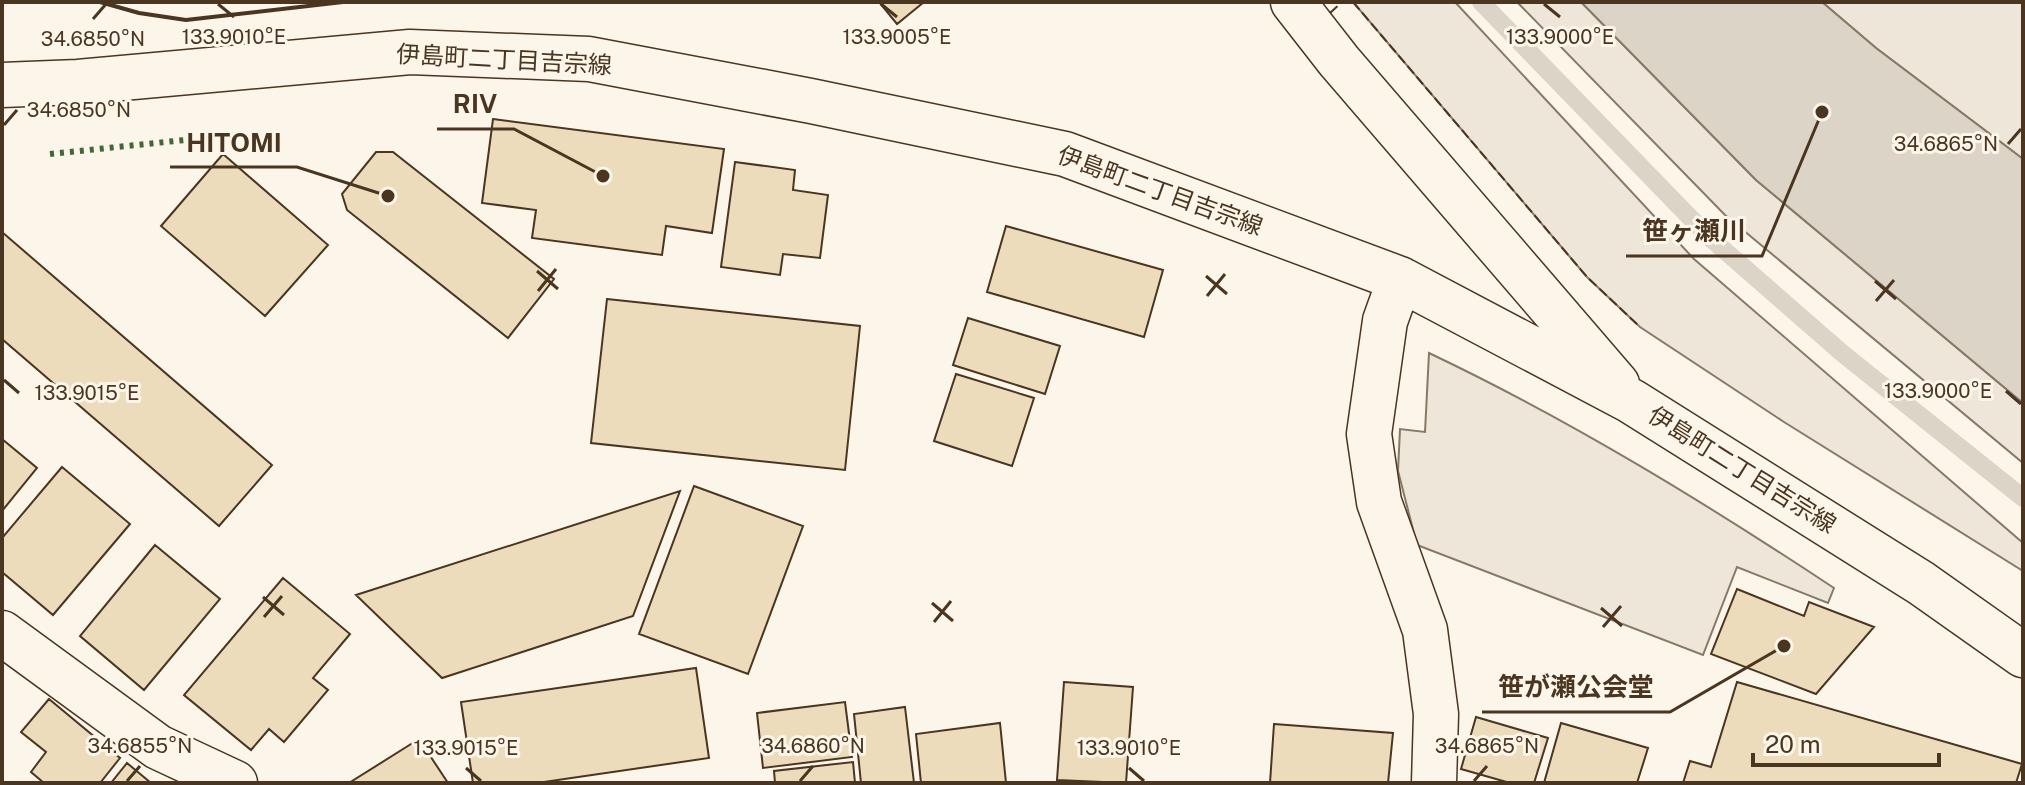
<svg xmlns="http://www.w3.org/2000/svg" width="2025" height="785" font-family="'Public Sans','Noto Sans JP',sans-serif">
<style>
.green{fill:#ede6d9;stroke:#887966;stroke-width:2}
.water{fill:#dcd4c6;stroke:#887966;stroke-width:2}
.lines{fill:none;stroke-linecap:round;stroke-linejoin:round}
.stream{stroke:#dcd4c6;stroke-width:18}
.building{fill:#ecdcbc;stroke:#4a3520;stroke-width:2}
.minor-casing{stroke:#4a3520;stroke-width:47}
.minor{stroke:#fbf6e9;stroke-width:44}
.hedge{stroke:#436837;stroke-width:6;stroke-dasharray:4 6;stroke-linecap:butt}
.fence{stroke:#4a3520;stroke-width:2;stroke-dasharray:10 4;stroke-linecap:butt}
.wall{stroke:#4a3520;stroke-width:4}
.ticks{fill:none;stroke:#4a3520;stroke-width:3}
.labels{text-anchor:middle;stroke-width:6;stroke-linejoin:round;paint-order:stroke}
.street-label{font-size:24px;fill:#4a3520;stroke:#fbf6e9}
.ticks-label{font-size:20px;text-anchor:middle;fill:#4a3520;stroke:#fbf6e9;stroke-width:6;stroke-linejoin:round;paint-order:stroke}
.leader{fill:none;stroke:#4a3520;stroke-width:3}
.callout-dot{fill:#4a3520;stroke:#fbf6e9;stroke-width:3}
.callout-label{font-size:26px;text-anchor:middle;font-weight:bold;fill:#4a3520;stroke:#fbf6e9;stroke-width:6;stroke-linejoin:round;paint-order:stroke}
</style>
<rect width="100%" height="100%" fill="#fbf6e9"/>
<path class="green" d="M 1353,2 L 1455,2 L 1694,259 L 2023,543 L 2023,571 L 1784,422 L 1640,327 L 1587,277 Z
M 1517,2 L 1581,2 L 1756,180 L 2023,403 L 2023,463 L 1725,215 Z
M 1822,2 L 2023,2 L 2023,159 L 1876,48 Z
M 1429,353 C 1570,420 1704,502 1834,588 L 1828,603 L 1737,567 L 1703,655 L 1417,545 L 1398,471 L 1400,429 L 1425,432 Z"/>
<path class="water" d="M 1581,2 L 1822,2 L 1876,48 L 2023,159 L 2023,403 L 1756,180 Z"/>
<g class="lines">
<path class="stream" d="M 1481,2 L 1708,236 L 1842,353 L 2023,498"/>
</g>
<path class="building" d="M 879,2 L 924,2 L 897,24 Z
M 493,119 L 724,149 L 712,233 L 666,226 L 662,255 L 532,238 L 536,210 L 482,203 Z
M 376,152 L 393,152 L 554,279 L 508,338 L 347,210 L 342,194 Z
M 223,154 L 328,245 L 265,316 L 161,226 Z
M 735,162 L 795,170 L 793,190 L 828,195 L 820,258 L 783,254 L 780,275 L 721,267 Z
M 1006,226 L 1163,270 L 1144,337 L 987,292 Z
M 2,232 L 272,465 L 219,526 L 2,339 Z
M 607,299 L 860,326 L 845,470 L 591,443 Z
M 968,318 L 1060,346 L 1045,394 L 953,365 Z
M 956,374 L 1034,398 L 1012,466 L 934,441 Z
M 2,439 L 37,468 L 2,511 Z
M 62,467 L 130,524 L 53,615 L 2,572 L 2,538 Z
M 694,486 L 803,526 L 748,674 L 639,634 Z
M 680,491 L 633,616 L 442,678 L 356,595 Z
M 155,545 L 220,599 L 144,690 L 80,636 Z
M 283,578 L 350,634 L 313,678 L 328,690 L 284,742 L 269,729 L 251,750 L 184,695 Z
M 1737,589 L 1804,616 L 1809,602 L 1874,627 L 1816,694 L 1711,654 Z
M 696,668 L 709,758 L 537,783 L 473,783 L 461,702 Z
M 1064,682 L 1133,687 L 1126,783 L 1057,780 Z
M 1737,682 L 2022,764 L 2016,783 L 1683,783 L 1690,761 L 1711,767 Z
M 49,699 L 120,758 L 100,783 L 44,783 L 31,772 L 46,752 L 21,732 Z
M 845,702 L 852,757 L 763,768 L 757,713 Z
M 905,707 L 914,783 L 861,783 L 854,714 Z
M 1476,717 L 1548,738 L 1534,783 L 1510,783 L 1461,769 Z
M 1000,723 L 1006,783 L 921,783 L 916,734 Z
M 1561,723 L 1648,748 L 1637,783 L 1544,783 Z
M 1274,724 L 1393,733 L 1388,783 L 1270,783 Z
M 419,739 L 448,783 L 349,783 Z
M 853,762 L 855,783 L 775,783 L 774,771 Z
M 127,763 L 151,783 L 111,783 Z"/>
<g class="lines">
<g class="minor-casing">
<path id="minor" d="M 1293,2 L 1339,61 L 1617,384
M 2,85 L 78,82 L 410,52 L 589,59 L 811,101 L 1065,154 L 1400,279 L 1631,401 L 1921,583 L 2023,655
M 1400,279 L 1385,321 L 1369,434 L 1379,502 L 1425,630 L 1436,714 L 1434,783
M 2,633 L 158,747 L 235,783"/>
</g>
<use href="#minor" class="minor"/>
<path class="hedge" d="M 50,154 L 233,135"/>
<path class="fence" d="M 1353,2 L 1587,277 L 1640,327
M 1330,13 L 1342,2"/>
<path class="wall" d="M 100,2 L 139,13 L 186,20 L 343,2"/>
</g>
<path class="ticks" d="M 218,4 L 234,17M 881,4 L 897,17M 1544,4 L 1560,17M 93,19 L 106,4M 4,125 L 17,110M 2008,144 L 2021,129M 537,271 L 558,289M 1206,276 L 1227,294M 1875,281 L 1896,299M 538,291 L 556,269M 1207,296 L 1225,274M 1876,301 L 1894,280M 4,380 L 19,393M 2006,391 L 2021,404M 263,597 L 284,615M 932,603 L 953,621M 1601,608 L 1622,626M 264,617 L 282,596M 934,622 L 951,601M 1603,627 L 1621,606M 466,768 L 481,781M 1129,768 L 1144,781M 127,781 L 140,766M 800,781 L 813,766M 1474,781 L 1487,766"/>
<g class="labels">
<g class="street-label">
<text transform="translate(504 60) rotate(3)" y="8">伊島町二丁目吉宗線</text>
<text transform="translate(1160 191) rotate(20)" y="8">伊島町二丁目吉宗線</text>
<text transform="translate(1742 470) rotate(32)" y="8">伊島町二丁目吉宗線</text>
</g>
</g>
<g class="ticks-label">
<text x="234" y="44">133.9010°E</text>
<text x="897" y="44">133.9005°E</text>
<text x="1560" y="44">133.9000°E</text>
<text x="93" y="46">34.6850°N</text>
<text x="79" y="117">34.6850°N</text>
<text x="1946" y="151">34.6865°N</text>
<text x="1938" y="398">133.9000°E</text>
<text x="87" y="400">133.9015°E</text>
<text x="140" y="753">34.6855°N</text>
<text x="813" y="753">34.6860°N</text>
<text x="1487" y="753">34.6865°N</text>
<text x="466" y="755">133.9015°E</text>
<text x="1129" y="755">133.9010°E</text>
</g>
<path class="leader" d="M603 176L514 129H437M388 196L297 167H170M1822 112L1762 256H1626M1784 646L1670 712H1482"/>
<g class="callout-dot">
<circle cx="603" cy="176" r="8"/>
<circle cx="388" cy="196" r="8"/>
<circle cx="1822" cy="112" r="8"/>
<circle cx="1784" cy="646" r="8"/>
</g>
<g class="callout-label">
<text x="475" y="113">RIV</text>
<text x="234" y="152">HITOMI</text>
<text x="1694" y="240">笹ヶ瀬川</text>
<text x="1576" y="696">笹が瀬公会堂</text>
</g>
<rect width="2025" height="785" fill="none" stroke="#4a3520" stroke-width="8"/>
<path d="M1753 753v12h186v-12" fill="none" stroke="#4a3520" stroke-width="4"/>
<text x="1765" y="753" font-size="24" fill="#4a3520" stroke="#fbf6e9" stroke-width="6" paint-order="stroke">20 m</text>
</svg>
